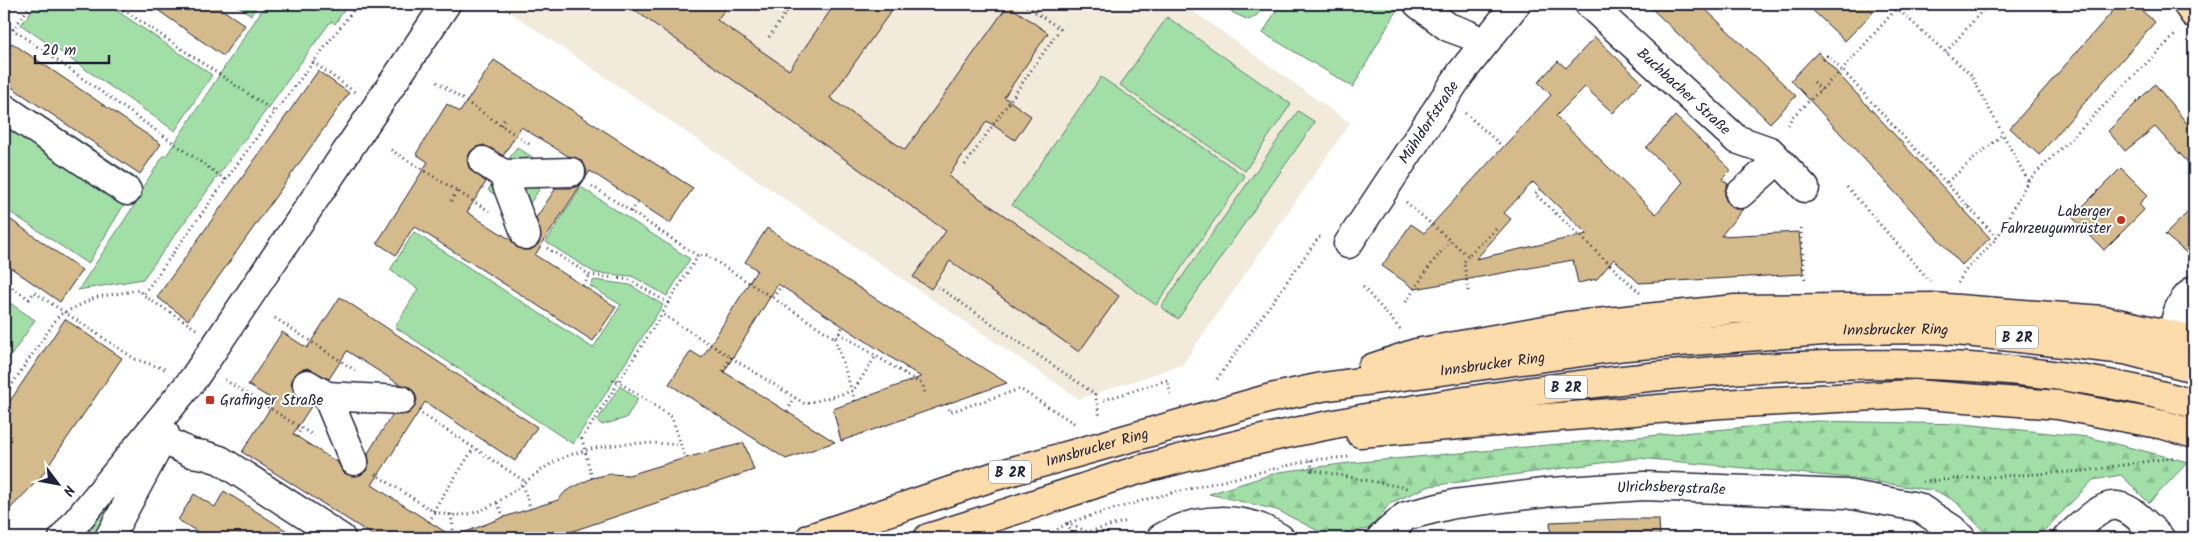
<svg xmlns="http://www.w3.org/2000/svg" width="2198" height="542" font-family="Kalam,sans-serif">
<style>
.built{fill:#f2ebdc}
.green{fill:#a1dfa6;stroke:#628070}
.forest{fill:url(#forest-firs);stroke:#628070}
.building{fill:#d5bb8b;stroke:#22223b;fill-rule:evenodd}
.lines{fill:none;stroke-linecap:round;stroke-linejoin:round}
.minor-casing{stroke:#22223b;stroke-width:31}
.major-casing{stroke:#22223b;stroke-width:31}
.highway-casing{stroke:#22223b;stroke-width:31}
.path{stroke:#22223b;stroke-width:3;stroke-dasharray:1 4;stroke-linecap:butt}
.minor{stroke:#fff;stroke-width:28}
.major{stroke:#fddcac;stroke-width:28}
.highway{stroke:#fddcac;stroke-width:28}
.poi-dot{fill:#c8321e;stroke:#fff;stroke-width:2}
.labels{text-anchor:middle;stroke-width:4;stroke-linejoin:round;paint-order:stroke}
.shield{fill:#fff;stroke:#646476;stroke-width:1}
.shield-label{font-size:14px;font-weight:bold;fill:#22223b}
.street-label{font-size:15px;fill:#22223b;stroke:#fff}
.poi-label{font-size:15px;fill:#22223b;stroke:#fff;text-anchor:end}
</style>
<defs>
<pattern id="forest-firs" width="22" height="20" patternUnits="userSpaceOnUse" patternTransform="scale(1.25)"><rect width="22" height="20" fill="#a1dfa6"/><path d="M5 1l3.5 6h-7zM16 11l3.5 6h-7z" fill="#8abf90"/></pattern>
</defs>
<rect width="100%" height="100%" fill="#fff"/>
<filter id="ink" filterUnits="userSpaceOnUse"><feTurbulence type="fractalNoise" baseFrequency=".02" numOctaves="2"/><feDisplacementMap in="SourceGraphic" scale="10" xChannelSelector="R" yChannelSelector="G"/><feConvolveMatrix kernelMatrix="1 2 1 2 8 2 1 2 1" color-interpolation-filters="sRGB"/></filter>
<g filter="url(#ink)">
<path class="built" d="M 508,4 L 1183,4 L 1350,123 L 1182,365 L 1079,399 L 505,9 Z"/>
<path class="green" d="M 36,4 L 107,4 L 212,75 L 175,131 L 21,25 Z
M 235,4 L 258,4 L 251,15 Z
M 266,4 L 348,4 L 335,24 L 331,21 L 143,279 L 78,290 L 135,204 L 133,202 L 164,155 L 166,156 Z
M 1226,4 L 1264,4 L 1264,7 L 1256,16 L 1249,20 L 1233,13 Z
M 1280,4 L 1400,4 L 1353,87 L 1263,33 Z
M 1167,17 L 1291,104 L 1245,171 L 1120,85 Z
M 1101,77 L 1245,176 L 1156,305 L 1012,205 Z
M 4,90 L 139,180 L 88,264 L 4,208 Z
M 1298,111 L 1315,122 L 1178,319 L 1161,307 Z
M 517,147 L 552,170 L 523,214 L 488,190 Z
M 581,187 L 690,259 L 667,296 L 632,276 L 595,273 L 546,242 Z
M 414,232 L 593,348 L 621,305 L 590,286 L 594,280 L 630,285 L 663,305 L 573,444 L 395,327 L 418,289 L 390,270 Z
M 4,299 L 35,320 L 4,366 Z
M 620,386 L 638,399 L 626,418 L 602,425 L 597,421 Z
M 121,491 L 99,538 L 84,538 L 117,492 Z"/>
<path class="forest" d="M 1815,421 L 1964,424 L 2088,437 L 2188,462 L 2149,503 L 2121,475 L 2093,480 L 2037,538 L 1990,538 L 1955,501 L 1936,491 L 1850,478 L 1639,458 L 1430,486 L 1390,503 L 1371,528 L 1330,537 L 1277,510 L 1209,494 L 1279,472 L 1349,463 Z"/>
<path class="building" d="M 149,4 L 214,4 L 245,25 L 223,56 Z
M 626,4 L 729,4 L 717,20 L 789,70 L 835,4 L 896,4 L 830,98 L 905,150 L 1008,5 L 1048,33 L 1004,97 L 1031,116 L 1015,140 L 987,121 L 948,176 L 1119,296 L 1079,352 L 950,261 L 931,289 L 913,277 L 946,231 Z
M 1647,4 L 1700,4 L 1796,96 L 1770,123 Z
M 1806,4 L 1881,4 L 1845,41 Z
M 2119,4 L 2134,4 L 2155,22 L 2039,155 L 2010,128 Z
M 1595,37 L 1642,82 L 1613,113 L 1585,87 L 1556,116 L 1656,214 L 1683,182 L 1646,148 L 1675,116 L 1731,170 L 1722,179 L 1728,184 L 1725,190 L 1725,198 L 1728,204 L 1735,209 L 1743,209 L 1721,236 L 1799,232 L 1803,274 L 1639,283 L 1614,259 L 1597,279 L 1578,283 L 1573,260 L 1415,289 L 1382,266 L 1411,224 L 1424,233 L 1551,95 L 1538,82 L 1558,61 L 1566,68 ZM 1533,182 L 1587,234 L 1476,259 L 1511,219 L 1504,213 Z
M 12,43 L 161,144 L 140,174 L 4,82 L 4,54 Z
M 1818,52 L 1990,238 L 1962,265 L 1791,80 Z
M 494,60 L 693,188 L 670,223 L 590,171 L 585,179 L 587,171 L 584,164 L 579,159 L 568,156 L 521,127 L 503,156 L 484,145 L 476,147 L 470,152 L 467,160 L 469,168 L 486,182 L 467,212 L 511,240 L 516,247 L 523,250 L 531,250 L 538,244 L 541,237 L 536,218 L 556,188 L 572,188 L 579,186 L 584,180 L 535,255 L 616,307 L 593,341 L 414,226 L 396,255 L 377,243 L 428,162 L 416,154 L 447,104 L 460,112 Z
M 318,71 L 349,93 L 188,320 L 157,297 Z
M 2155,84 L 2194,132 L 2194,169 L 2155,127 L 2125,151 L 2108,131 Z
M 2121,168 L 2148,195 L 2139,204 L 2144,210 L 2104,250 L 2072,217 Z
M 2194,206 L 2194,259 L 2165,235 Z
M 4,215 L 82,270 L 60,302 L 4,263 Z
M 767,228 L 964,356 L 1007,383 L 841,441 L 833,409 L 921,377 L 778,284 L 724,372 L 835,442 L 786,459 L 669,384 L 691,351 L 702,358 L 757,270 L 745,262 Z
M 340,297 L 537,427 L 515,461 L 425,402 L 372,485 L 453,537 L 504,517 L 558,500 L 566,491 L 592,478 L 610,474 L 629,475 L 685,458 L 744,443 L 754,470 L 552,538 L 377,538 L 242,452 L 275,401 L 248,385 L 282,332 L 307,348 ZM 347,351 L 399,384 L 410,387 L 415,393 L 417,400 L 414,408 L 408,414 L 392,415 L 368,453 L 369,463 L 367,470 L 360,475 L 352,476 L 344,473 L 338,463 L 293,434 L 312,405 L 294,392 L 291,383 L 294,376 L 300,370 L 308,368 L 329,379 Z
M 65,319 L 122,358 L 40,478 L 4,515 L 4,410 Z
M 224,491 L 298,538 L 208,538 L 178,520 L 194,494 L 215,507 Z
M 1623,519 L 1659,519 L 1660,538 L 1551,538 L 1550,522 Z"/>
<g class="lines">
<g class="minor-casing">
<g id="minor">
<path d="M 1418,4 L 1448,27 L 1467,34 L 1484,43"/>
<path id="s1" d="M 1589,4 L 1736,139 L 1770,151 L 1805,188"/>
<path d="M 4,108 L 127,191"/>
<path d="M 483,161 L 503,174 L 571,172"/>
<path d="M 503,174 L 526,235"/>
<path d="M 1740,194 L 1778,160"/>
<path id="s2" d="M 1348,244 L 1461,73 L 1516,4"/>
<path d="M 2173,334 C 2176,315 2178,303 2194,290"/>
<path d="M 307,384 L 327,396 L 401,400"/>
<path d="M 327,396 L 354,461"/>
<path d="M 162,439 L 191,453 L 204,455 L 220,460 L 341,538"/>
<path d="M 63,538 L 194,378 L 446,4"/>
<path d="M 109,538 L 165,434"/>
<path d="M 1161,538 C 1197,516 1244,515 1280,538"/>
<path id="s3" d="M 1381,538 L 1406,516 L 1454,504 L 1551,492 L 1644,486 L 1846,494 L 1918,507 L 1952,529 L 1961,538"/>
<path d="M 2067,538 C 2112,497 2116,493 2160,538"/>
</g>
</g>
<g class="major-casing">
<path id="major" d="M 2187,4 L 2194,14"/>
</g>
<g class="highway-casing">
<g id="highway">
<path d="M 1372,368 L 1416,353 L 1567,326 L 1735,309 L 1933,307 L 2103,320 L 2194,340"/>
<path d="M 1360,433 L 1721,404 L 1914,394 L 2058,405 L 2164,425 L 2194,434"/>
<path id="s4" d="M 810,538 L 995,476 L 1271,398 L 1322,387 L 1626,346 L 1837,330 L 1939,329 L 2125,350 L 2194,368"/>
<path d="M 928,538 C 980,522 1031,505 1083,488 C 1107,480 1132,471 1157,465 C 1301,426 1448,401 1596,383 C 1792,360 2003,349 2194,404"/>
</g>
</g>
<path class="path" d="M 115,4 L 275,112
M 1892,4 L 1971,75 L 2028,181
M 4,23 L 226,180
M 13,30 L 31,4
M 769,37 L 792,4
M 1946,52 L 1988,4
M 1823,60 L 1827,56 L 1842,70 L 1897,8
M 313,62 L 356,93
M 437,82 L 532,146
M 1814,82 L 1821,90
M 1465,113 L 1502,146
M 501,125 L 506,117
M 1788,125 L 1792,117 L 1842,70 L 1997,238
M 391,150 L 489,211
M 965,165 L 1060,29 L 1024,4
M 1947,182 L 2003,134
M 592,186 L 698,256 L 706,255 L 835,338 L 839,333 L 923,385 L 925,395
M 1847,187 L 1930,281
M 1540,189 L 1535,194 L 1640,293
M 451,201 L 457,191
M 1406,202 L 1468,256 L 1497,228
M 1964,210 L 1969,206
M 631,212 L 638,202
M 1801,228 L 1805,282
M 547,248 L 590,275 L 630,280 L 668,303 L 662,314 L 805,404 L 853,391 L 876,356
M 4,282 L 29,299 L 34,292 L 135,359 L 168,370
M 1958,283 L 1965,271 L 1997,238 L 2028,181 L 2177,33
M 583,286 L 590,275
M 938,287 L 1095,394 L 1100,417
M 1363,287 L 1401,330
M 1468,291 L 1464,262 L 1468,256
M 773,298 L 781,286
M 1406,302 L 1431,264 L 1450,241
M 668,303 L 698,256
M 275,318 L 356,371
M 196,329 L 143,295 L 275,112 L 358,4
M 839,333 L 843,326
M 835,338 L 855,401
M 723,371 L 731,357
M 904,373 L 907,367
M 1217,379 L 1319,237 L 1323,238
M 225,380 L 314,436
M 613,381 L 614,379 L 672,417 L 685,458
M 4,396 L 59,315 L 97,297 L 139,290 L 143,295
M 1104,400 L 1167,380 L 1171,394
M 947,404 L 950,412 L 1020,389 L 1077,425
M 787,411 L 795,398
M 422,414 L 526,482
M 297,437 L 301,428
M 1311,460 L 1312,470 L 1407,488
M 375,474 C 389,483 403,492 417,501 C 423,504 429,510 436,512 C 491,529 522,473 567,456 C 604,443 641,441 680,445
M 592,478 L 582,439 L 662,314
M 1923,481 L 2085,471 L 2175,457
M 522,485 L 531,509
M 497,503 L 504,517
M 433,511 L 474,448
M 451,514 L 454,535 L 460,538
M 429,522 L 435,512
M 1067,523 L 1088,532 L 1127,521
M 1067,524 L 1074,538
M 1045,538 L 1067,523 L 1151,498 L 1311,460 L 1349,457"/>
<use href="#minor" class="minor"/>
<use href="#major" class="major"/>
<use href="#highway" class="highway"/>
</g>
</g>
<g class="poi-dot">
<circle cx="2121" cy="220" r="5"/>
<rect x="205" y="395" width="10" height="10" rx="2.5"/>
</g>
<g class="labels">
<g class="shield">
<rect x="1996" y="325.5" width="42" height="23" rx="4"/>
<rect x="1545" y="375.5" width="42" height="23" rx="4"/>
<rect x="989" y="460.5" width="42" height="23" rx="4"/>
</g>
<g class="shield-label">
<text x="2017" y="342">B 2R</text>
<text x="1566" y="392">B 2R</text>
<text x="1010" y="477">B 2R</text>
</g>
<g class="street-label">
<text dy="5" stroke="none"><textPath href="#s1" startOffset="129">Buchbacher Straße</textPath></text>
<text dy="5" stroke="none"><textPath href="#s2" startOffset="146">Mühldorfstraße</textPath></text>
<text dy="5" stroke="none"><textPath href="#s4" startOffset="1111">Innsbrucker Ring</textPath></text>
<text dy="5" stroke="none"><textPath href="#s4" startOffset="706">Innsbrucker Ring</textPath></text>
<text dy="5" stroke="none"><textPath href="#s4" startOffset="301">Innsbrucker Ring</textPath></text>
<text dy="5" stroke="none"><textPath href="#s3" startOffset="301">Ulrichsbergstraße</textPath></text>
</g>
<g class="poi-label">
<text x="2111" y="216">Laberger<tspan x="2111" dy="17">Fahrzeugumrüster</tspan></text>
<text x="220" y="405" text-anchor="start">Grafinger Straße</text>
</g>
</g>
<rect width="2198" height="542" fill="none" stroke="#fff" stroke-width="20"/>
<rect x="10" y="10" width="2178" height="522" fill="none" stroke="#22223b" stroke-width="2" filter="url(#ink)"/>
<g transform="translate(58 484) rotate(122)" stroke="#ffffff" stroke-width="4" paint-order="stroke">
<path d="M0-4L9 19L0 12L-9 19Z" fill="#22223b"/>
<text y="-8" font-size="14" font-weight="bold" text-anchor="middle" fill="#22223b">N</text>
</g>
<path d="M35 55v8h74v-8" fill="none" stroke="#22223b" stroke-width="2.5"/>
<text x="42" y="55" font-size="15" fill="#22223b" stroke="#ffffff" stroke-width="4" paint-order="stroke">20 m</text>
</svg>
